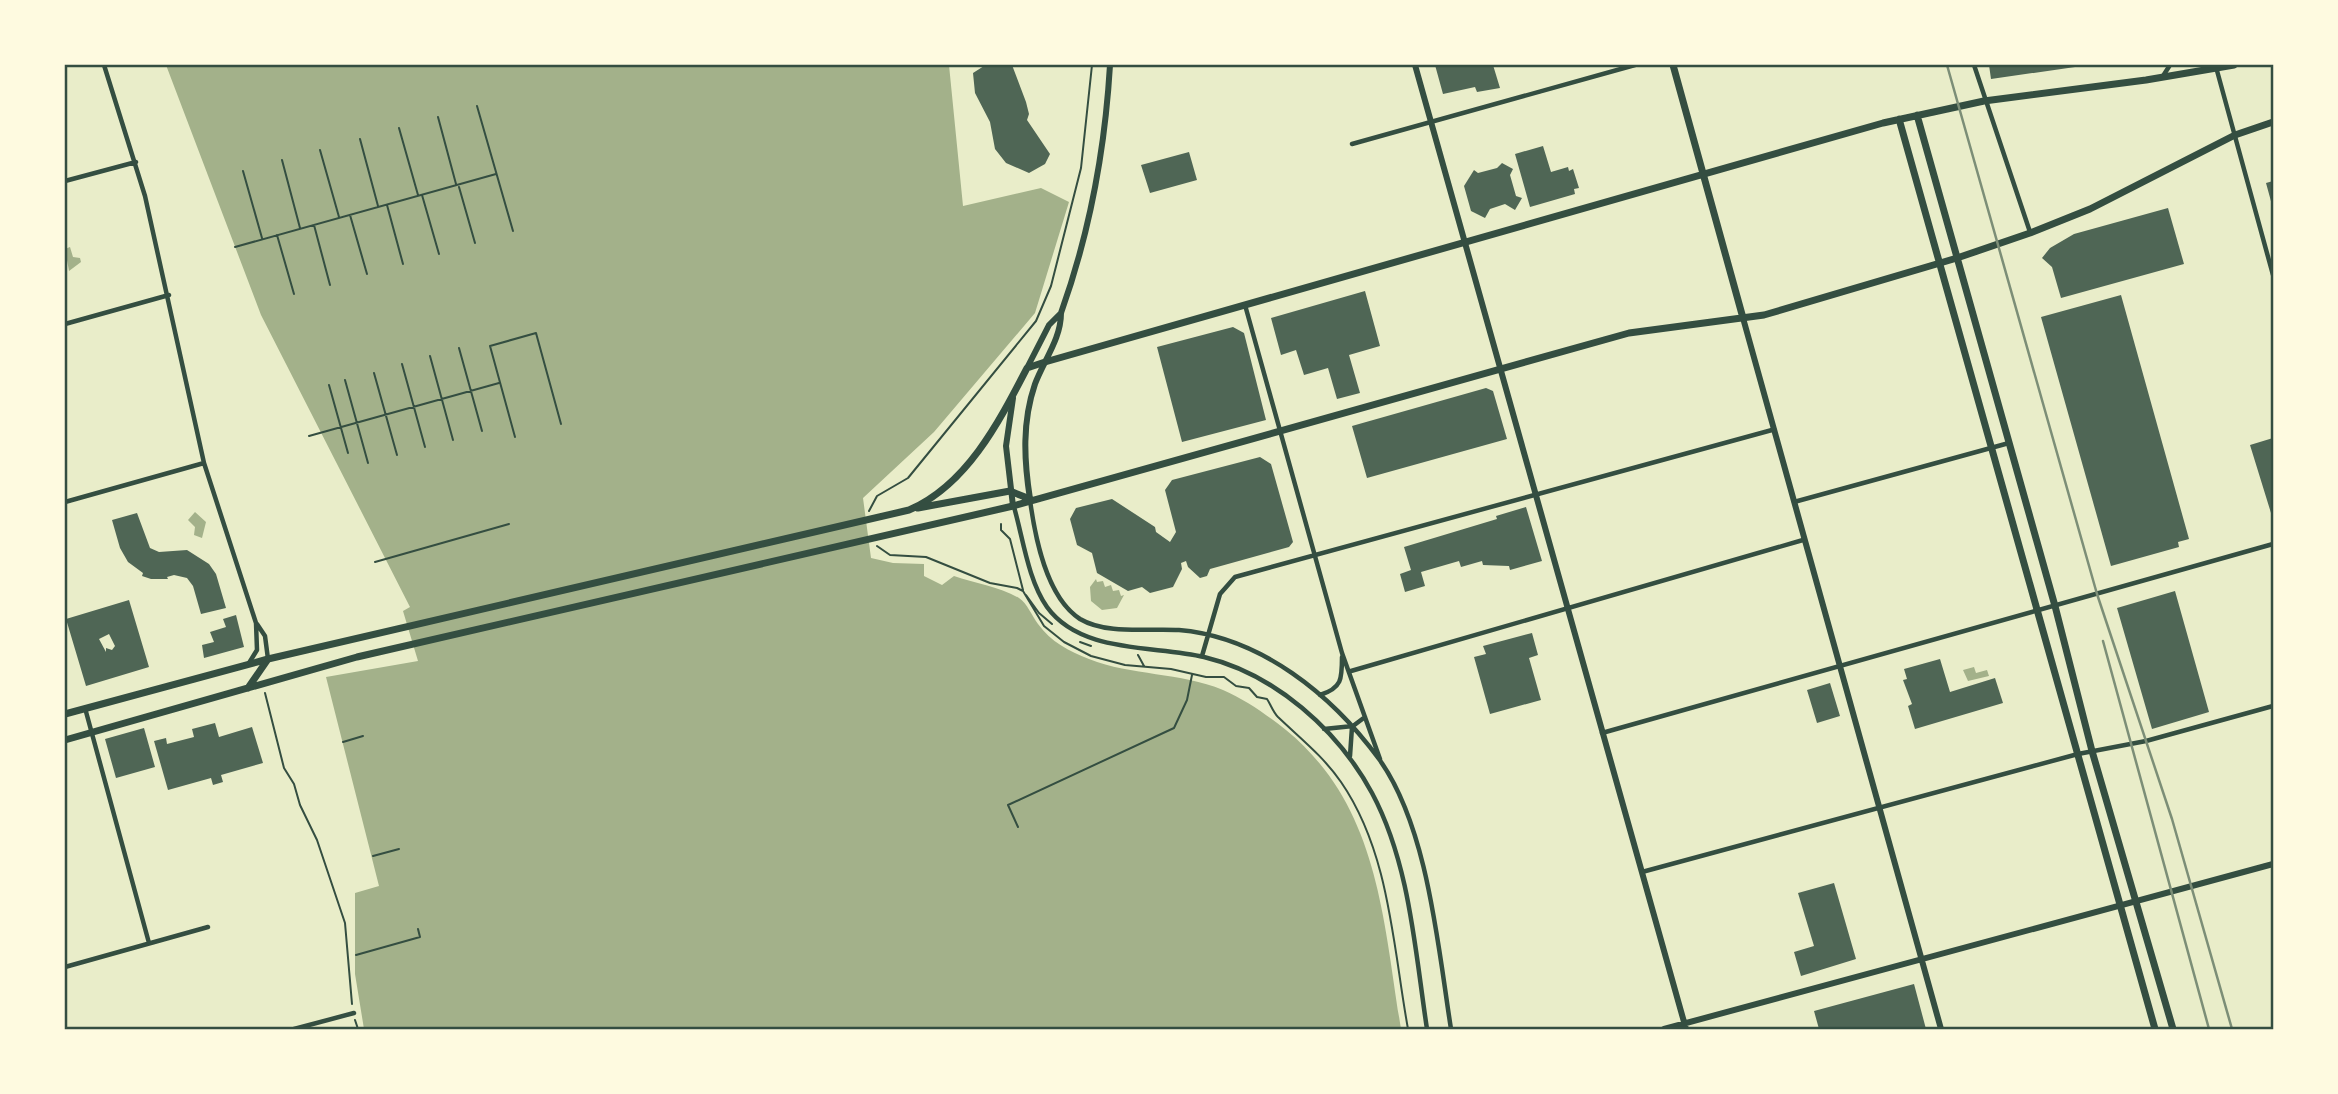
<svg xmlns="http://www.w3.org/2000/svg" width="2338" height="1094" font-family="Lato,sans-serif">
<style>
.water{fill:#a3b18a}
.building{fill:#4f6655;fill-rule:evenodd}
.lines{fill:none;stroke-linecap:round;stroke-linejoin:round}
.path{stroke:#344e41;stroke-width:2}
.minor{stroke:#344e41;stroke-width:4.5}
.tertiary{stroke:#344e41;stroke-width:6}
.primary{stroke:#344e41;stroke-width:7}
.rail{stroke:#7c8e77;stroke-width:2.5}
.neatline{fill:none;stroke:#344e41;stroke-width:2.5}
</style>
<rect width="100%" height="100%" fill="#e9edc9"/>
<path class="water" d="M 166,65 L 949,65 L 963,206 L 1041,188 L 1069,202 L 1035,313 L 934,432 L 863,498 L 871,558 L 893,563 L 924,564 L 924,576 L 942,585 L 954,576 C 974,583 1000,587 1019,598 C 1027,603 1032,616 1038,624 C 1051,642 1069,651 1089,659 C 1132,676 1180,672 1223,690 C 1246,700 1267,715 1286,730 C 1379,806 1383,919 1401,1029 L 364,1029 L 355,974 L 355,893 L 379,886 L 326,677 L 418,661 L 403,611 L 410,607 L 261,315 Z
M 70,247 L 73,257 L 80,258 L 81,262 L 69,271 L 65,249 Z
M 195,512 L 206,522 L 202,538 L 194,535 L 195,527 L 188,520 Z
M 1096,579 L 1097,582 L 1103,581 L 1105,587 L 1111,585 L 1113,591 L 1119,590 L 1121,596 L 1124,595 L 1117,608 L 1102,610 L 1091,601 L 1090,587 Z
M 1974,667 L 1976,673 L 1987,670 L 1989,676 L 1968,681 L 1963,670 Z"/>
<path class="building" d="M 1012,65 L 1026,102 L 1029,114 L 1027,120 L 1050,154 L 1045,164 L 1029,173 L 1006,163 L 995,149 L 990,122 L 975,93 L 973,73 L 984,66 Z
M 1435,65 L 1493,65 L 1500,88 L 1477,92 L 1475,87 L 1443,94 Z
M 1989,65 L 2082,65 L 2082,66 L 1991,79 Z
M 1543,146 L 1551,172 L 1568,167 L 1569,171 L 1573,169 L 1579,188 L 1574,189 L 1575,194 L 1530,207 L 1515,154 Z
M 1189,152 L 1197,180 L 1150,193 L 1141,165 Z
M 1502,163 L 1513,169 L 1510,175 L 1516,196 L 1522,198 L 1515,210 L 1505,204 L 1490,209 L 1485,218 L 1471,211 L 1464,186 L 1474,170 L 1478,173 L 1497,168 Z
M 2273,181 L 2273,205 L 2272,205 L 2266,183 Z
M 2168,208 L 2184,264 L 2061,298 L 2052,267 L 2042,258 L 2050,248 L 2074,234 Z
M 1365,291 L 1380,346 L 1349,355 L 1360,393 L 1337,399 L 1328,368 L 1304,375 L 1296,350 L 1281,355 L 1271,318 Z
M 2121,295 L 2189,539 L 2178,542 L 2179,547 L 2111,566 L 2041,317 Z
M 1233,327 L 1244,333 L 1266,420 L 1182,442 L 1157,347 Z
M 1486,388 L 1493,391 L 1507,439 L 1367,478 L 1352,426 Z
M 2273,438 L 2273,513 L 2271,513 L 2250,445 Z
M 1260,457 L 1271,464 L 1293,542 L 1289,547 L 1210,569 L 1207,576 L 1200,578 L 1188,567 L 1186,561 L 1181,563 L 1182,569 L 1173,587 L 1150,593 L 1142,587 L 1128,591 L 1097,573 L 1092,553 L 1077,545 L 1070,519 L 1076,508 L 1112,499 L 1155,527 L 1156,532 L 1170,542 L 1176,532 L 1165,490 L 1172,480 Z
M 1526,507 L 1542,561 L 1510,570 L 1509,566 L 1483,565 L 1482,561 L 1461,567 L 1459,561 L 1421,572 L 1425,586 L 1405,592 L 1400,574 L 1411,570 L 1404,547 L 1497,519 L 1496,516 Z
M 137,513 L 150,548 L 159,552 L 187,550 L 209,564 L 216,574 L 226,608 L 201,614 L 193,586 L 187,578 L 174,575 L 167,577 L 168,579 L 151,579 L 142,576 L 143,573 L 128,562 L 120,548 L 112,520 Z
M 2175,591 L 2209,712 L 2152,729 L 2117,608 Z
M 129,600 L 149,667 L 86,686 L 66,619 ZM 109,634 L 115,646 L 112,650 L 106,648 L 106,652 L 99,639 Z
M 236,615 L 244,647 L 204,658 L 202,645 L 214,642 L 210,632 L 226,627 L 223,619 Z
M 1532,633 L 1538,655 L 1529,658 L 1541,700 L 1490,714 L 1474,657 L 1486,654 L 1483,646 Z
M 1940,659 L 1950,692 L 1995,678 L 2003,703 L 1915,729 L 1908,706 L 1912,704 L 1903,680 L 1907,679 L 1904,669 Z
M 1830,683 L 1840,716 L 1817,723 L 1807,690 Z
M 215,723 L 219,737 L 252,727 L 263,763 L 221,775 L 223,782 L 213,785 L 211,778 L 168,790 L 154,741 L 166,738 L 167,744 L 194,737 L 192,729 Z
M 144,728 L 155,767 L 116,778 L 105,739 Z
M 1834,883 L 1856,959 L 1801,976 L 1794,952 L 1814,946 L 1798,893 Z
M 1914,984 L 1926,1029 L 1819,1029 L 1814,1011 Z"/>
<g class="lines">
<path class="path" d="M 477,106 L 513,231
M 438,117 L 456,184
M 399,128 L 418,195
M 360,139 L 378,206
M 320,150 L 339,217
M 282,160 L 300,228
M 243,171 L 262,238
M 459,187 L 475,243
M 422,195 L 439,254
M 387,205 L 403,264
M 350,215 L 367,274
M 314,225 L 330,285
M 277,235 L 294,294
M 235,247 L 496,174
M 459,348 L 482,431
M 430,356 L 453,440
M 402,364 L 425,447
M 374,373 L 397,455
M 345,380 L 368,463
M 329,385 L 348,453
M 309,436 L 499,383
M 515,437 L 490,346 L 536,333 L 561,424
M 869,511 L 877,496 L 908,478 L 1036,321 L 1051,286 L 1081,168 L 1092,65
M 1001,524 L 1001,530 L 1010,539 L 1023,590
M 877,546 L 890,555 L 926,557 L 990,583 L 1017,588 L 1023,591 L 1044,626 L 1064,642 L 1091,656 L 1125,665 L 1171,669 L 1206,677 L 1224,677 L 1236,686 L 1249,688 L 1257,697 L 1267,699 C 1271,705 1273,712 1278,717 C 1301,739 1323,756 1341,782 C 1390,853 1393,947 1408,1029
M 375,562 L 509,524
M 1026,595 L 1039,613 L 1052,624
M 1080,642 L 1091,646
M 1138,655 L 1144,666
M 265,693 L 284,768 L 294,784 L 300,805 L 317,840 L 345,923 L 352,1004
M 343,742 L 363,736
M 1018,827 L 1008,805 L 1174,728 L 1187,700 L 1192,675
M 373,856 L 399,849
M 356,955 L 420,937 L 418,929
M 355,1020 L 358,1029"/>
<path class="minor" d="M 104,65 L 145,196 L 204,463 L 256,623 L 257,650 L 249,663
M 1974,65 L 2030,232
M 2216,67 L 2273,275
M 2163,76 L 2170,65
M 1352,144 L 1635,65
M 65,181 L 136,162
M 1245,305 L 1342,653 L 1380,759
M 65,324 L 169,295
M 1030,500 C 1035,537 1046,597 1080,619 C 1107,635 1148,628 1179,630 C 1261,637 1332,695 1379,759 C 1428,827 1438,947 1451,1029
M 65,502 L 204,463
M 1794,502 L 2009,443
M 1014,507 C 1023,538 1028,580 1047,607 C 1081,654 1154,645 1204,657 C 1275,674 1338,730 1372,793 C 1410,864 1415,951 1427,1029
M 257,624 L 265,636 L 268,659
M 1202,656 L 1220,594 L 1235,577 L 1772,430
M 1351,671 L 1803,540
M 1320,695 C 1342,688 1342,679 1342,657
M 85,708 L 149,943
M 1324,729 L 1353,726 L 1365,717
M 1602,733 L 2273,544
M 1350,756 L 1352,727
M 1642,872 L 2078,754 L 2146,741 L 2273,706
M 65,967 L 208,927
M 294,1029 L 354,1013"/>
<path class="tertiary" d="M 1415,65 L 1686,1029
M 1743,318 L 1941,1029
M 1027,368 L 1049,325 L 1061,313
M 1013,398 L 1006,446 L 1013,506
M 1030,499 C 1024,460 1022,422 1035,384 C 1044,360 1061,339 1061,313 C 1090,232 1105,149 1110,65
M 1664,1029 L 2273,864"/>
<path class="primary" d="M 1673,65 L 1743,318
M 1917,115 L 2055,606 L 2092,751 L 2173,1029
M 1899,119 L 2155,1029
M 918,508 L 1010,491 L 1030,499
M 248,688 L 268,659
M 65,714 L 268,659 L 909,510 C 967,485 999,422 1027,368 L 1045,362 L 1883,123 L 1984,101 L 2146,80 L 2234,65
M 65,740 L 357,657 L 1013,506 L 1629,333 L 1764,315 L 1957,258 L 2030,233 L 2090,209 L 2235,135 L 2273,122"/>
<path class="rail" d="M 1947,65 L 2097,594 L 2172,819 L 2232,1029
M 2103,641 L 2209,1029"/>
</g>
<rect width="2338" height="1094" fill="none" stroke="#fefae0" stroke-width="133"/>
<rect x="66" y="66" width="2206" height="962" class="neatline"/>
</svg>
